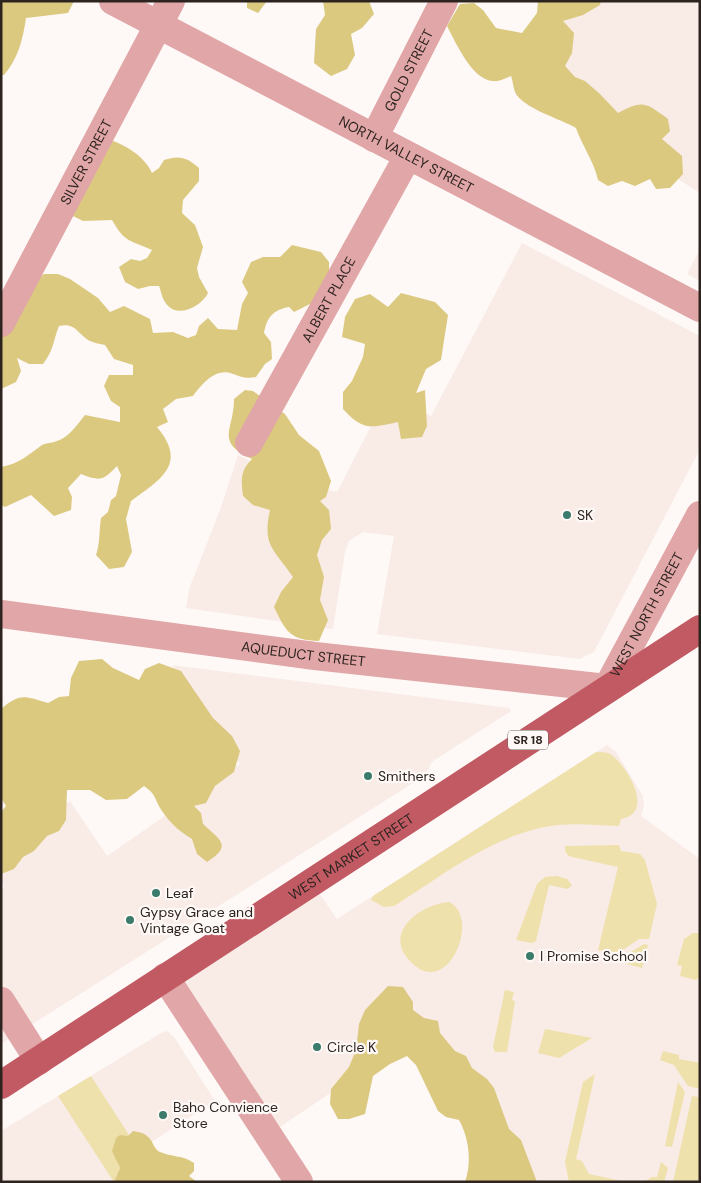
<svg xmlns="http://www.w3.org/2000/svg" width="701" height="1183" font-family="'DM Sans',sans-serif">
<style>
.built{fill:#f9ebe6}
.green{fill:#efe1ab}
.forest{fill:#dcc980}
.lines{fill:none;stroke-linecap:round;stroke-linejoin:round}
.minor{stroke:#e1a6a7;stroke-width:28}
.major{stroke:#c15a63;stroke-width:28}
.poi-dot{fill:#3a7b6b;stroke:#fef9f7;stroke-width:2}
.labels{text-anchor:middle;stroke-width:4.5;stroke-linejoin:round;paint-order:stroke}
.shield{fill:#fef9f7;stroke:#6c6460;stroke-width:1}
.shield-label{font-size:12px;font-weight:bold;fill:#2d2420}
.street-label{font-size:14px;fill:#2d2420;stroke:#fef9f7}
.poi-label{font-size:14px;fill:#2d2420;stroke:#fef9f7;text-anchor:start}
</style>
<rect width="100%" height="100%" fill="#fef9f7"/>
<path class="built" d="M 563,1 L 700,1 L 700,193 L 524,81 Z
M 522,243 L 700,336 L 700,449 L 594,652 L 580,659 L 377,634 L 394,536 L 363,532 L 349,541 L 345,552 L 333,629 L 186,608 L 189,589 L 220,510 L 238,455 L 292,482 L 337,492 L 388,393 L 431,416 Z
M 700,249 L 700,281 L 687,274 Z
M 172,665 L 509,708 L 511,711 L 433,761 L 424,776 L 1,1044 L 1,889 L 5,887 L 1,881 L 1,848 L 70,801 L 107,856 L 240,764 Z
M 607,745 L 616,752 L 643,796 L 644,807 L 641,816 L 700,859 L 700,1182 L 504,1182 L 412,1038 L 268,1135 L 165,977 L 312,883 L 337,919 Z
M 167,1031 L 174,1037 L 215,1101 L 139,1150 L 115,1182 L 1,1182 L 1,1131 L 161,1033 Z"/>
<path class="green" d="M 596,752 C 600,752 605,752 608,753 C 623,759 658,813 621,819 L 619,826 C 598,825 578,823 558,825 C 496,832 445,874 394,906 L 384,907 L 371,900 L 373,896 Z
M 619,845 L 621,851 L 640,854 L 645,860 L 657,904 L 649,939 L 639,939 L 617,954 L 598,950 L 618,867 L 572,857 C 566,855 565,852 565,846 Z
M 557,876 L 567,879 L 572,885 L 568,889 L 549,885 L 536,941 L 532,943 L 516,940 L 537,884 L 545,877 Z
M 449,902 C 482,917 447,1003 409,960 C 383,932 421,904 449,902 Z
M 693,933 L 700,933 L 700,977 L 696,980 L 680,976 L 682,966 L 677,965 L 684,939 Z
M 644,944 L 648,945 L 642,968 L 627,964 L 628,962 L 619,959 Z
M 505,990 L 514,992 L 512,1000 L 515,1001 L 507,1052 L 495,1052 L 493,1047 Z
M 545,1029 L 592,1038 L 559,1058 L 538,1053 Z
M 663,1051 L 679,1055 L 679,1059 L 700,1063 L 700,1089 L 688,1086 L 674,1065 L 660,1060 Z
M 595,1074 L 576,1159 L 582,1161 L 589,1174 L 625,1182 L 569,1182 L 565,1162 L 583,1082 Z
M 91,1076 L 129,1135 L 117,1163 L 120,1168 L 114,1182 L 58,1096 Z
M 678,1082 L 685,1092 L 672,1147 L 665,1146 Z
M 692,1096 L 700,1097 L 700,1182 L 673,1182 Z
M 661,1162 L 668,1168 L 664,1182 L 644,1182 L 652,1177 L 657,1177 Z"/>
<path class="forest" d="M 1,1 L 74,1 L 68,13 L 26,18 C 23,39 18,59 4,75 L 1,75 Z
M 247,1 L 267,1 L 258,13 L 247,8 Z
M 323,1 L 369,1 L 374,14 L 362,28 L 351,34 L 355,55 L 347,69 L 331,76 L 314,63 L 316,29 L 325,15 Z
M 538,1 L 601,1 L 600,5 L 583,15 L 563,21 L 574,33 L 572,53 L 565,66 L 575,77 L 585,81 L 600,94 L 618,113 C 643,100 645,102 668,119 L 670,131 L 662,139 L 682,156 L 683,174 L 670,188 L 656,189 L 650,179 L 635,186 L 622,181 L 608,186 L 598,180 C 594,161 582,146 576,128 C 561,119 522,108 515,92 C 513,87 513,81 511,76 C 506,78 498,82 493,81 C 472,80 456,43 447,26 L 460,4 L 474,3 L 483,10 L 496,28 L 522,33 L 537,13 Z
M 111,140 C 127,146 145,157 152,173 L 159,168 L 164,160 C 179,155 187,157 199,168 L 199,181 L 183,200 L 182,213 L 195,225 L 203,247 L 197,268 L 199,277 L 208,293 C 201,307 176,320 165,302 C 162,298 161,291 159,286 L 150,286 L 138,289 L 125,282 L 119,267 L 131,259 L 140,261 L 147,258 L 152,250 C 130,240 125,243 112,220 L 83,221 L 71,215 Z
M 292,245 L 321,252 L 329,262 L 329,279 L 320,299 L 294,312 L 289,307 C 273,310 267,317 264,333 L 271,342 L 272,359 L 265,364 L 256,377 C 246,379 242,377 233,374 C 216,367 202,384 193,396 L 176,399 L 163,409 L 168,422 L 157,427 C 188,464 161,479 131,501 L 126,519 L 132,552 L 124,567 L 109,569 L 96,555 C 100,543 99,531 101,518 L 108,512 L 111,500 L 116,496 L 121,475 L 117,466 C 104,480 100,482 81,474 L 68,488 L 72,497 L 71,510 L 54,516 L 31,495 L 5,507 L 1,505 L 1,467 C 19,464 28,455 42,445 C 46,443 52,443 57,441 C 69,437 77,425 85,415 L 120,422 L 120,407 L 111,401 L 104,386 L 109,375 L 133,375 L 133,365 L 114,359 L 105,345 C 101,344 94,343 90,341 C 78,335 76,322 59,326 C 53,341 54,350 43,364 L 29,364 L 17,358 L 21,371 L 16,382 L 1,389 L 1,332 L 29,285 L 44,274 L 58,274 L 70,279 L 98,298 L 110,312 L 124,306 L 150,319 L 153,333 L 173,332 L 188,338 L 196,335 L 199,326 L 208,318 L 218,329 L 237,330 L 242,304 L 248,293 L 242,282 L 251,262 L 263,257 L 280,257 Z
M 401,293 L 435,302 L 448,315 L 441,360 L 426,369 L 416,393 L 425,390 L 427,426 L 422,437 L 401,439 L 398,422 C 370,428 363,431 343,409 L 343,392 L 352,381 L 363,357 L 365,344 L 342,337 L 345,317 L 355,299 L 370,294 L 388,307 Z
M 245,390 L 253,391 L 285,414 L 299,435 L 319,451 L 331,481 L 326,497 L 320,501 L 329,510 L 331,529 L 322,540 L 317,555 L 324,577 L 320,600 L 328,620 L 319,641 C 290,640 286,632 274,607 L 281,592 L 293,577 C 274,549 262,546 270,510 L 253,505 L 243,496 C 241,480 240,471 252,459 C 214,441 234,431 234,399 Z
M 102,659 L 113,668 L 139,680 L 145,669 L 159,663 L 181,671 L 213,718 L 232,736 L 240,751 L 234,772 L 215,786 L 206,803 L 194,806 L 201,813 L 203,824 C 217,838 235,845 207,862 L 197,854 L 192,839 C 180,832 170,823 162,811 C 154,799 157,795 144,786 L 127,799 L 106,800 L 90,790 L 67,790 L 66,820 L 59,831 L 47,836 L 34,851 L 23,857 L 14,869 L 1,874 L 1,812 L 6,806 L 1,798 L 1,709 C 20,693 24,696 48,703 L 59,697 L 69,696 L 71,678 L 79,661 Z
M 388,986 L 403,987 L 413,1002 L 413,1010 L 424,1018 L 438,1021 L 440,1033 L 455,1051 L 466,1056 L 472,1068 L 487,1079 L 494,1088 L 509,1129 L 521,1140 L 537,1182 L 465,1182 C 472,1162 469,1138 459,1120 L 446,1117 L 438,1111 L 416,1065 L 407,1056 L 390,1064 L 373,1076 L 365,1114 L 349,1119 L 338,1119 L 330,1104 L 331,1089 L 349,1067 L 356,1050 L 359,1024 L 365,1010 Z
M 133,1131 C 156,1134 150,1147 160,1152 C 171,1157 183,1155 194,1163 L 194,1171 L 189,1176 L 197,1182 L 114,1182 L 120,1168 L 112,1151 L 116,1138 L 120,1135 L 128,1136 Z"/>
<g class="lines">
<g class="minor">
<path id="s1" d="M 113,1 L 700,308"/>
<path id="s2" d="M 374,138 L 444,1"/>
<path id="s3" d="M 1,323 L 171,1"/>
<path id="s4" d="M 249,443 L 408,156"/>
<path id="s5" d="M 1,614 L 315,656 L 607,688 L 700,515"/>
<path d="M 165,977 L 299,1182"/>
<path d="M 1,1001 L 39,1061"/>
</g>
<path class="major" id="s6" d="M 1,1085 L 700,629"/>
</g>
<g class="poi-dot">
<circle cx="567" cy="515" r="5"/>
<circle cx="368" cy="776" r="5"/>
<circle cx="156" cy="893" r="5"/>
<circle cx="130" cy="920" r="5"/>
<circle cx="530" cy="956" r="5"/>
<circle cx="317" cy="1047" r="5"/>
<circle cx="163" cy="1115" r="5"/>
</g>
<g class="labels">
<rect class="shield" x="508" y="730.5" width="40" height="19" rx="4"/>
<g class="shield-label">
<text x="528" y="744">SR 18</text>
</g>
<g class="street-label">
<text dy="5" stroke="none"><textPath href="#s2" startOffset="76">GOLD STREET</textPath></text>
<text dy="5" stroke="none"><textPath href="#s1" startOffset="331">NORTH VALLEY STREET</textPath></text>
<text dy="5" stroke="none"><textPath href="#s3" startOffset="182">SILVER STREET</textPath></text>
<text dy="5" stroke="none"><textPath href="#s4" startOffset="164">ALBERT PLACE</textPath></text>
<text dy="5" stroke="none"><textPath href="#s5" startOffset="694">WEST NORTH STREET</textPath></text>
<text dy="5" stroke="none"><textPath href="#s5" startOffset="305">AQUEDUCT STREET</textPath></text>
<text dy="5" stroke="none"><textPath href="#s6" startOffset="418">WEST MARKET STREET</textPath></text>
</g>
<g class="poi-label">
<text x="577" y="520">SK</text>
<text x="378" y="781">Smithers</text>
<text x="166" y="898">Leaf</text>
<text x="140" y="917">Gypsy Grace and<tspan x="140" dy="16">Vintage Goat</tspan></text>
<text x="540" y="961">I Promise School</text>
<text x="327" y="1052">Circle K</text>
<text x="173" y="1112">Baho Convience<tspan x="173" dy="16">Store</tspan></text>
</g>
</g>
<rect width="701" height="1183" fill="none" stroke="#2d2420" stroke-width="5"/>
</svg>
